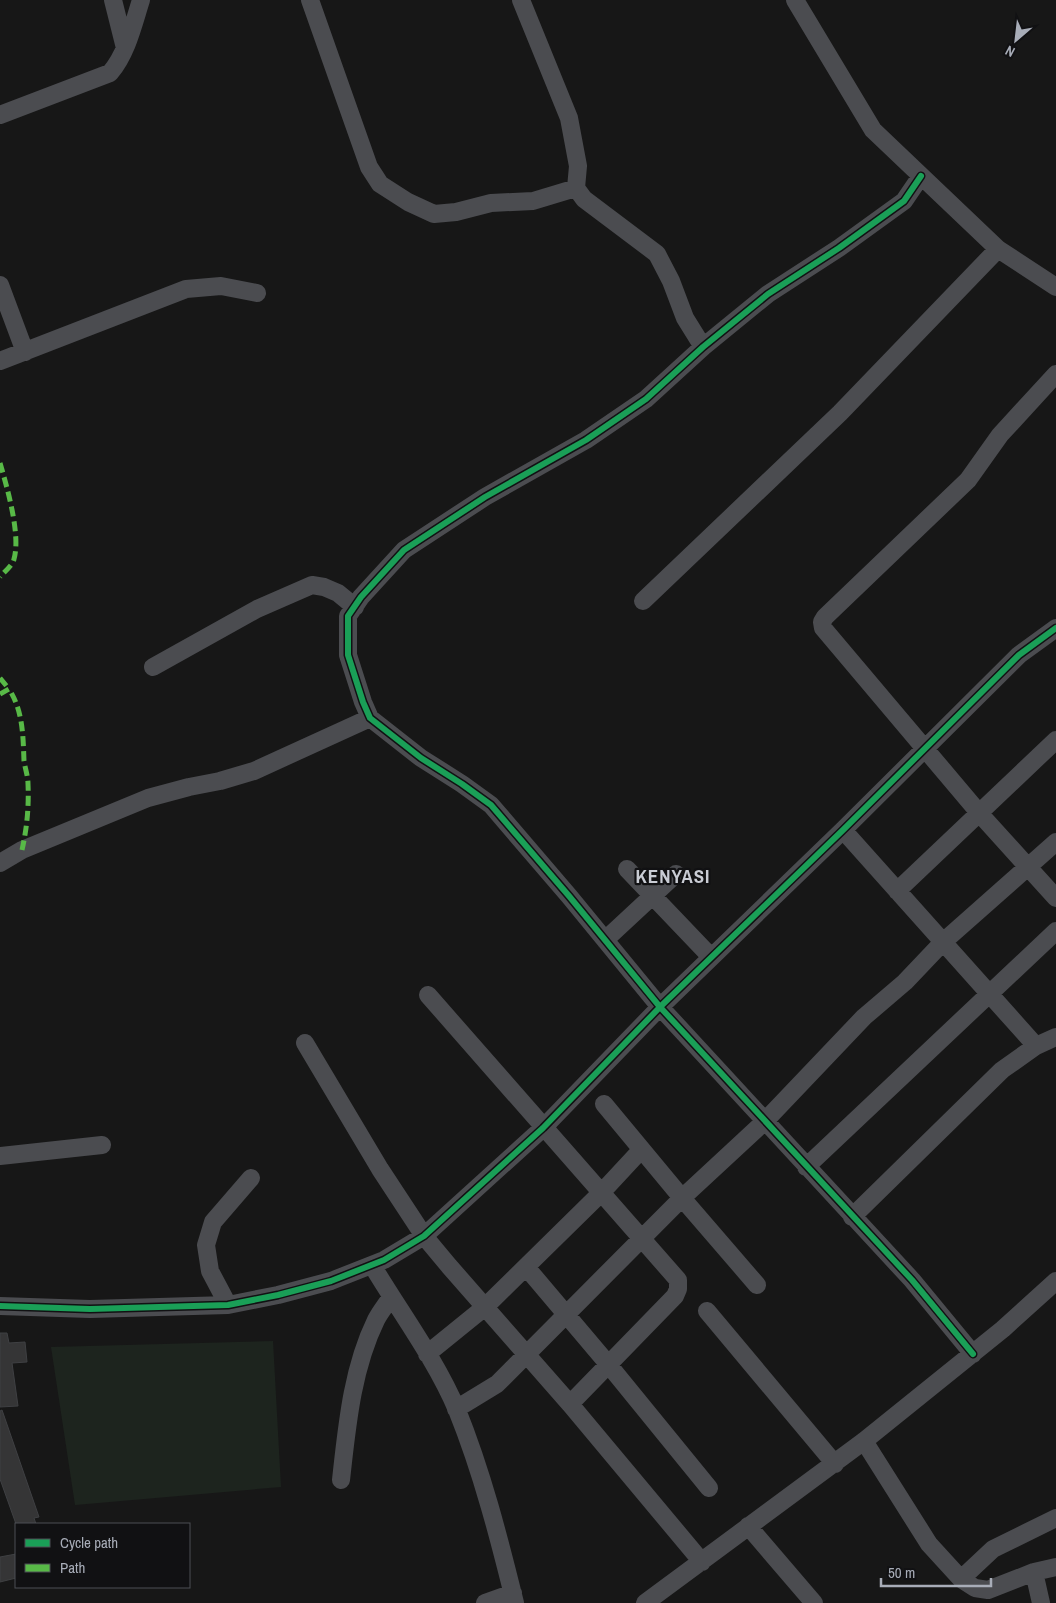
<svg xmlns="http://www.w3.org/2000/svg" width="1056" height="1603" font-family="'Archivo Narrow',sans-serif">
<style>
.green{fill:#1d241e}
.building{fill:#353536;stroke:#3f4043}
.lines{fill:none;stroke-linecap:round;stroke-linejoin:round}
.minor{stroke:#4b4c50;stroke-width:18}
.quiet{stroke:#58b947;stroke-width:5;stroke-dasharray:10 5;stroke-linecap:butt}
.cycleway-casing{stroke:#111113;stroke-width:9}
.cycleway{stroke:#1a9f57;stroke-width:6}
.labels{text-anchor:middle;stroke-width:4.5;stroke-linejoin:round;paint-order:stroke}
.district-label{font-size:19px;font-weight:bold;letter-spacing:1px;fill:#c9ccd4;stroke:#111113}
</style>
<rect width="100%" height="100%" fill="#171717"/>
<path class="green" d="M 273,1341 L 281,1487 L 75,1505 L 51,1347 Z"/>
<path class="building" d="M 0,1333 L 7,1333 L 9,1343 L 25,1342 L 27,1362 L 12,1363 L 18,1406 L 0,1407 Z
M 2,1410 L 39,1517 L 34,1518 L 36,1524 L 16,1524 L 0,1479 L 0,1411 Z
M 16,1554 L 16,1578 L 0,1582 L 0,1557 Z"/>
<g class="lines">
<path class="minor" d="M 113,0 L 125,48
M 310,0 L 369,167 L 380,184 L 408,202 L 434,214 L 456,212 L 491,203 L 533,201 L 576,188
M 521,0 L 569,118 L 578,166 L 576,188 L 584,199 L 657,254 L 671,281 L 685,318 L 703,347
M 795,0 L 873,130 L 998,249 L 1056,287
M 0,115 L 110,73 C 127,53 133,25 141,0
M 921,176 L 904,201 L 839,248 L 768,294 L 703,347 L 646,399 L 586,440 L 485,497 L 404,550 L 361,597 L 348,616 L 348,655 L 363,702 L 370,718 L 421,758 L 462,784 L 491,805 L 569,896 L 660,1007 L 912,1280 L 973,1354
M 0,285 L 25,352
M 0,361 L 186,289 L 221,286 L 257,293
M 1056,374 L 1000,435 L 968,480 L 825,617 L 822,622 L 823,628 L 980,814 L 1056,898
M 643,601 L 840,413 L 998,249
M 153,667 L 257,609 L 312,585 L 324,587 L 338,593 L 355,607
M 843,830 L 1036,1046
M 0,863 L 22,850 L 148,798 L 189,787 L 220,781 L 254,771 L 370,718
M 627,869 L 711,957
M 897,891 L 1056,740
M 605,940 L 676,874
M 305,1043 L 380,1169 L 424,1236 L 449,1266 L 570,1404 L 675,1296 L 678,1289 L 678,1280 L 428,995
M 604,1104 L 682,1198 L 757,1285
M 0,1156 L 102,1145
M 806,1167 L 1056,931
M 852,1217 L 1002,1070 L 1036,1046 L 1056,1037
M 372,1265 C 400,1312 436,1360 457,1410 C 482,1472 499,1538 515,1603
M 526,1267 L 608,1364 L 709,1488
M 228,1305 L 210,1271 L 206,1245 L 213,1222 L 251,1178
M 0,1306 L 90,1309 L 228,1305 L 278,1295 L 331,1281 L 384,1260 L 424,1236 L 543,1128 L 660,1007 L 843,830 L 1019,655 L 1056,628
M 707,1311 L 835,1464
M 427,1354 L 485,1307 L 602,1192 L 641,1150
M 570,1404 L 702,1562
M 456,1409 L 497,1384 L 682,1198 L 765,1121 L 864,1017 L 905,982 L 943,942 L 1056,842
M 864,1441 L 929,1544 L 961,1579 L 975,1588 L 988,1590 L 1034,1572 L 1056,1567
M 341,1480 C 347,1426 352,1369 376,1320 C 380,1312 386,1305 391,1297
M 748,1526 L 814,1603
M 1034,1572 L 1041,1603
M 961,1579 L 993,1549 L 1056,1518
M 485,1603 L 513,1593
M 645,1603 L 864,1441 L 1003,1329 L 1056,1281"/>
<path class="quiet" d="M 0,463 C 7,487 21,535 14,559 C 13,565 4,572 0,577
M 0,678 L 9,689
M 0,694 L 9,689 C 23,711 23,735 24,761 C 25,768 28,776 28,784 C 29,806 27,828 22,850"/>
<g class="cycleway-casing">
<path id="cycleway" d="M 921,176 L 904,201 L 839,248 L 768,294 L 703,347 L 646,399 L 586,440 L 485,497 L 404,550 L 361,597 L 348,616 L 348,655 L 363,702 L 370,718 L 421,758 L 462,784 L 491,805 L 569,896 L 660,1007 L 912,1280 L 973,1354
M 0,1306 L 90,1309 L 228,1305 L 278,1295 L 331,1281 L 384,1260 L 424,1236 L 543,1128 L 660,1007 L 843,830 L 1019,655 L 1056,628"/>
</g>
<use href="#cycleway" class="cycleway"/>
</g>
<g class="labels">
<g class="district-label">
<text x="673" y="883">KENYASI</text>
</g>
</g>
<rect x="15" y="1523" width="175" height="65" fill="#111113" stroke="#4d4f55"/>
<rect x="25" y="1539" width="25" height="8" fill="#1a9f57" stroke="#4d4f55"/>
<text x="60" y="1548" font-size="15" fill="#a8adb8">Cycle path</text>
<rect x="25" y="1564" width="25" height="8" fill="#58b947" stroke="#4d4f55"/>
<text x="60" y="1573" font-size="15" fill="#a8adb8">Path</text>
<g transform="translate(1016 40) rotate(208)" stroke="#111113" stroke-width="4" paint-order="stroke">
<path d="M0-4L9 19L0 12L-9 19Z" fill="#a8adb8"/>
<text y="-8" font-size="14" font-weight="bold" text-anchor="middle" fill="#a8adb8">N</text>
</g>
<path d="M881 1578v8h110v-8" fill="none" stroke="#a8adb8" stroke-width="2.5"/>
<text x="888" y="1578" font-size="15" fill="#a8adb8" stroke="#111113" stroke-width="4" paint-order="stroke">50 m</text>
</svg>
